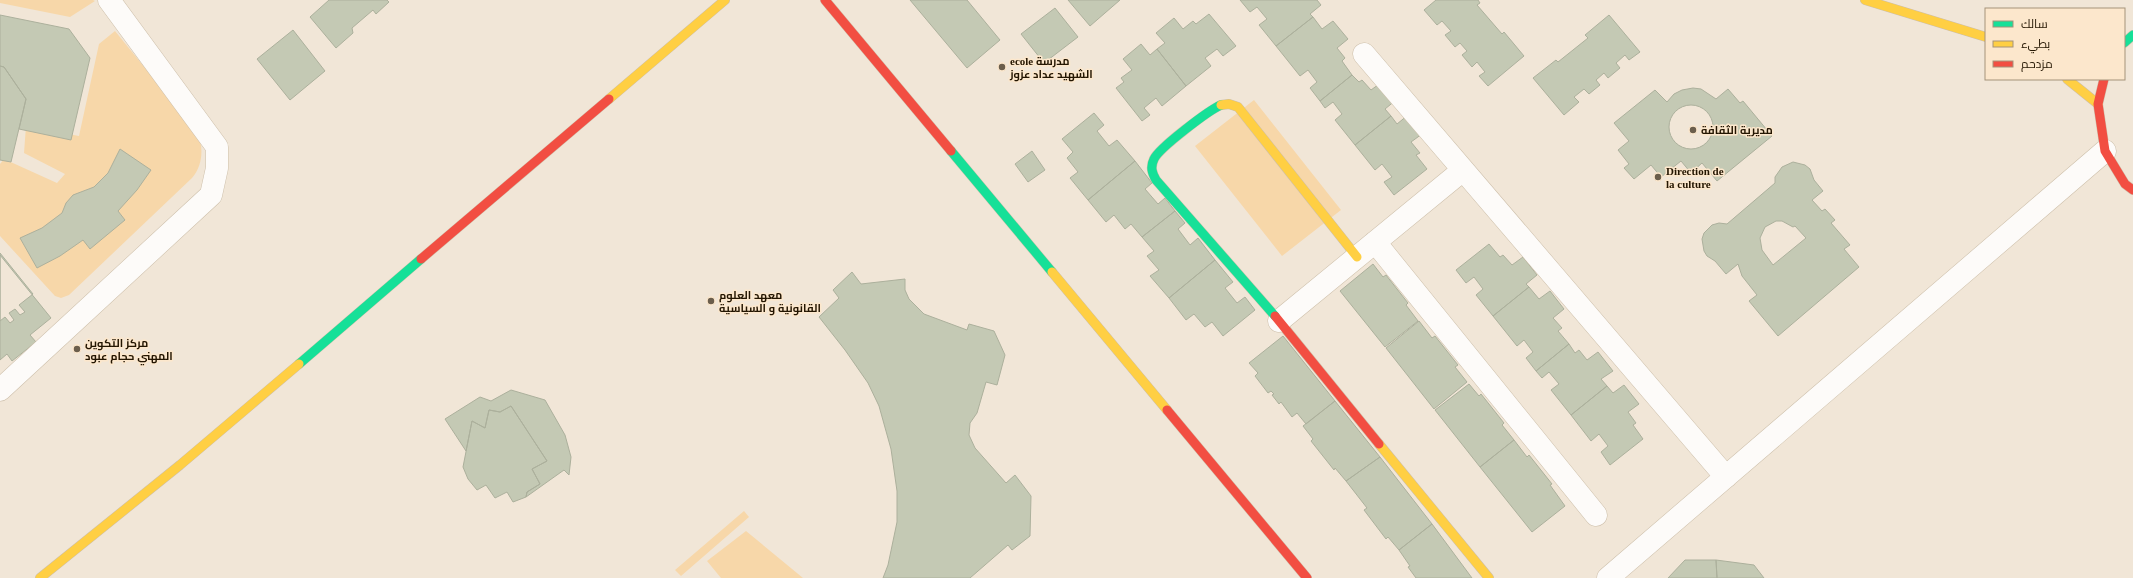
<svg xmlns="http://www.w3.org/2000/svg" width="2133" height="578" font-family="'Times New Roman',Cairo,serif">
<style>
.grass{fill:#f7d7a9}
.building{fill:#c4c9b4;stroke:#acb09c;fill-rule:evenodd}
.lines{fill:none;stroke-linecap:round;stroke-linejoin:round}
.street-casing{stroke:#cdbfaa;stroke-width:23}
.fast-casing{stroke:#cdbfaa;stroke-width:10}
.slow-casing{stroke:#cdbfaa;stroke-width:10}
.jam-casing{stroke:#cdbfaa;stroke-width:10}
.street{stroke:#fdfbf9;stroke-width:22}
.fast{stroke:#16e098;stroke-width:9}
.slow{stroke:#ffcf43;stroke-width:9}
.jam{stroke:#f24e42;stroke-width:9}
.poi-dot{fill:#6b5e4c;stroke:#fce7cc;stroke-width:1.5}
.labels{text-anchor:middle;stroke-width:3;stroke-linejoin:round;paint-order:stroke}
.poi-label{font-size:11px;font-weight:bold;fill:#231501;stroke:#fce7cc;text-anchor:start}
</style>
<rect width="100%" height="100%" fill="#f1e6d7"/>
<path class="grass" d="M 0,0 L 93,0 L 95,1 L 70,17 L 0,3 Z
M 115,31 L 197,132 C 204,146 203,166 192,178 L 69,295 L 61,298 L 55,296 L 0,236 L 0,164 L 4,159 L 57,183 L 65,174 L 24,153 L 26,126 L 79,136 L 99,44 Z
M 1254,100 L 1341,210 L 1282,256 L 1195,146 Z
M 744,511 L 749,517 L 681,576 L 675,570 Z
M 746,531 L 803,578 L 721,578 L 707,561 Z"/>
<path class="building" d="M 329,0 L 387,0 L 389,2 L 376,14 L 373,10 L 352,28 L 353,33 L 336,48 L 310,17 Z
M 910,0 L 967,0 L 1000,40 L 967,68 Z
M 1068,0 L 1120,0 L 1090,26 Z
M 1240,0 L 1317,0 L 1321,5 L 1310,14 L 1313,17 L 1276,46 L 1259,25 L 1267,19 L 1257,7 L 1250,12 Z
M 1436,0 L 1478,0 L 1480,3 L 1477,5 L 1502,34 L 1504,32 L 1524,56 L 1488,86 L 1479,76 L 1485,72 L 1477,62 L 1472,67 L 1462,55 L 1467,51 L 1460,43 L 1455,47 L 1445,35 L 1451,31 L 1442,21 L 1437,25 L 1424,10 Z
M 1055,8 L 1078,37 L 1044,63 L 1021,34 Z
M 1209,14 L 1236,46 L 1223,56 L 1217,49 L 1205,58 L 1211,66 L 1186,86 L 1157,49 L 1165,43 L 1156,33 L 1174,18 L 1183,29 L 1193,21 L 1196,24 Z
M 0,15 L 69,29 L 90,58 L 71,140 L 19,129 L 26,99 L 4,67 L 0,66 Z
M 1609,15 L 1640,52 L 1629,60 L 1625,55 L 1616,63 L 1620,68 L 1608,78 L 1604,73 L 1596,80 L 1600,85 L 1589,94 L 1584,89 L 1574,97 L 1579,102 L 1564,115 L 1533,78 L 1556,60 L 1558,62 L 1588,38 L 1585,35 Z
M 1313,17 L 1322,29 L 1333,21 L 1348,39 L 1337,48 L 1345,58 L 1342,61 L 1352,75 L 1320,101 L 1310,88 L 1317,82 L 1308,70 L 1300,76 L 1276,46 Z
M 293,30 L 325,71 L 290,100 L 257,59 Z
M 1141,44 L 1150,55 L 1157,49 L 1186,86 L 1162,106 L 1156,98 L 1144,108 L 1150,115 L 1142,121 L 1116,88 L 1124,82 L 1121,78 L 1132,70 L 1123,59 Z
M 0,66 L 4,67 L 26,99 L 11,162 L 0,160 Z
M 1352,75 L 1359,82 L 1362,80 L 1371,90 L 1382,82 L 1396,100 L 1385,109 L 1391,116 L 1355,145 L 1335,120 L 1342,114 L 1333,102 L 1325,108 L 1320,101 Z
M 1693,88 L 1701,89 L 1716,99 L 1728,89 L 1740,103 L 1743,101 L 1772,136 L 1717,181 L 1702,163 L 1691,173 L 1681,161 L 1661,177 L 1651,165 L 1634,179 L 1624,168 L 1629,164 L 1618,150 L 1629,141 L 1614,123 L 1655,90 L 1667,102 L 1674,94 L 1682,90 Z
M1669 127a22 22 0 1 1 44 0a22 22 0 1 1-44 0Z
M 1094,113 L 1104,125 L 1097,131 L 1109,146 L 1117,140 L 1135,161 L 1088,200 L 1070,178 L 1078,172 L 1067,158 L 1073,152 L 1062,139 Z
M 1408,115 L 1422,134 L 1411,142 L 1420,153 L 1416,155 L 1427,169 L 1394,195 L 1384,182 L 1392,177 L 1382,164 L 1375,170 L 1355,145 L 1391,116 L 1397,124 Z
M 120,149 L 151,170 L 137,190 L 118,211 L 125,220 L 90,249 L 83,240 L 60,256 L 37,268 L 20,238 L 42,228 L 62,213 L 66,203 L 73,195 L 94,187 L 108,173 Z
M 1032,151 L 1045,170 L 1028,182 L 1015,164 Z
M 1135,161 L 1152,183 L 1145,189 L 1158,204 L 1165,198 L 1175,211 L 1142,237 L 1131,224 L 1125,229 L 1114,215 L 1106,222 L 1088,200 Z
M 1793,162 L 1805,165 L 1810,169 L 1814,180 L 1823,191 L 1812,200 L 1822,211 L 1825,209 L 1835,220 L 1831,223 L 1850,245 L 1844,249 L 1859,267 L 1778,336 L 1749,301 L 1757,295 L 1742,276 L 1738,264 L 1726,274 L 1715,261 L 1707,256 L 1704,251 L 1702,239 L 1704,233 L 1712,225 L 1719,223 L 1727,224 L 1775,183 L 1775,177 L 1782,167 ZM 1776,221 L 1782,221 L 1793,227 L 1795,226 L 1806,238 L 1773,265 L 1762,250 L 1760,238 L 1765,227 Z
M 1175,211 L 1185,223 L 1178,229 L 1190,245 L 1198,238 L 1215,260 L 1169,298 L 1150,276 L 1159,270 L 1147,256 L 1154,251 L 1142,237 Z
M 1489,244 L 1500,257 L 1503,255 L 1512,265 L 1523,257 L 1537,275 L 1526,284 L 1529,287 L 1493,316 L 1476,295 L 1483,289 L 1474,277 L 1466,283 L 1456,270 Z
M 0,253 L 33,294 L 19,305 L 25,312 L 20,315 L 15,309 L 9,313 L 14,320 L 10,323 L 5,317 L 0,321 Z
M 0,255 L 51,318 L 30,335 L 36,342 L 12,361 L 7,354 L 0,360 Z
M 1215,260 L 1233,282 L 1225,288 L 1237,303 L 1245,297 L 1255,310 L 1223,336 L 1212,322 L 1205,327 L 1194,314 L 1186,320 L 1169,298 Z
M 1373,264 L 1383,277 L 1386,275 L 1408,303 L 1406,305 L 1418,321 L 1385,347 L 1340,291 Z
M 852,272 L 861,284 L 905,279 L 905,290 L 909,299 L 924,314 L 967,330 L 969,324 L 994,331 L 1005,355 L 997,385 L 986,382 L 977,413 L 970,423 L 969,435 L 975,448 L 1006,483 L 1015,475 L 1031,496 L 1030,536 L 1012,550 L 1008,545 L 970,578 L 883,578 L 888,565 L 897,522 L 897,491 L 891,449 L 879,406 L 868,383 L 845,350 L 819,317 L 839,298 L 833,290 Z
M 1529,287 L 1539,299 L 1550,291 L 1564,309 L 1553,318 L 1562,328 L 1558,331 L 1569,344 L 1536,371 L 1526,358 L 1533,352 L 1524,340 L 1517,346 L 1493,316 Z
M 1419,321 L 1432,338 L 1435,336 L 1458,365 L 1455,367 L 1467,382 L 1434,409 L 1386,348 Z
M 1283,336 L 1335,401 L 1306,424 L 1297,413 L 1292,417 L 1281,402 L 1279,404 L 1272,395 L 1274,394 L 1271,391 L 1268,393 L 1255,376 L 1258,373 L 1249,363 Z
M 1569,344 L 1575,353 L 1579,350 L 1587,360 L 1598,352 L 1613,371 L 1601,379 L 1607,386 L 1571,415 L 1551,390 L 1559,384 L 1549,372 L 1542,378 L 1536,371 Z
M 1469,384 L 1479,396 L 1481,394 L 1504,423 L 1502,425 L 1514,440 L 1480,467 L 1435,410 Z
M 1624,385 L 1639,404 L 1628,412 L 1636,423 L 1633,425 L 1643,439 L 1610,465 L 1601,452 L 1608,446 L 1599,434 L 1591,441 L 1571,415 L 1607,386 L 1613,393 Z
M 511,390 L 545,400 L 565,435 L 571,457 L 569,475 L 564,470 L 526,497 L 527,492 L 540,484 L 532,469 L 547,461 L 511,406 L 500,412 L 489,410 L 485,428 L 472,421 L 466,451 L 445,419 L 480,397 L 491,401 Z
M 1335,401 L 1380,457 L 1346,481 L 1335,468 L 1334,470 L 1311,441 L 1313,439 L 1303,426 Z
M 511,406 L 547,461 L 532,469 L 540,484 L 527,492 L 526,497 L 513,502 L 507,492 L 495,498 L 486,485 L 477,490 L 468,479 L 463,467 L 472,421 L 485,428 L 489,410 L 500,412 Z
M 1514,440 L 1527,457 L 1529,455 L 1552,484 L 1550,485 L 1565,506 L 1532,532 L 1480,467 Z
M 1380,457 L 1432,524 L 1399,550 L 1388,537 L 1386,539 L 1364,510 L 1367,508 L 1346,481 Z
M 1432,524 L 1472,578 L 1416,578 L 1408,567 L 1410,566 L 1399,550 Z
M 1685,560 L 1716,560 L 1717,578 L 1668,578 Z
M 1716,560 L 1754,565 L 1764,578 L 1717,578 Z"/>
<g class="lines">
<g class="street-casing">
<path id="street" d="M 1364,54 L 1726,477
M 1375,242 L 1596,515
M 1279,321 L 1463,170
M 0,390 L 211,195 L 217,168 L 217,147 L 109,0
M 1608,578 L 2105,151"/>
</g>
<g class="fast-casing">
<path id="fast" d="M 2124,43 L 2133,35
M 1221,105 C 1209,110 1159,148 1154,159 C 1150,167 1152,173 1156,180 L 1275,316
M 951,151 L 1052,272
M 299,364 L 421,259"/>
</g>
<g class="slow-casing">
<path id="slow" d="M 1865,0 L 1986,37
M 2067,79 L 2098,104
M 609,99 L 725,0
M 1221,105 L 1229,104 L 1238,107 L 1357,257
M 1052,272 L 1167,410
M 1379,444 L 1489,578
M 40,578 L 180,465 L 299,364"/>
</g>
<g class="jam-casing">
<path id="jam" d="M 825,0 L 951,151
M 2104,79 L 2098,104 L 2105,151 L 2125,184 L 2133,190
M 421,259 L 609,99
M 1275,316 L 1379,444
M 1167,410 L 1307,578"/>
</g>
<use href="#street" class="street"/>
<use href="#fast" class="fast"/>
<use href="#slow" class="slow"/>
<use href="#jam" class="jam"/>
</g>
<g class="poi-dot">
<circle cx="1002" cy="67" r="4"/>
<circle cx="1693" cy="130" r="4"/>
<circle cx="1658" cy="177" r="4"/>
<circle cx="711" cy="301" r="4"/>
<circle cx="77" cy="349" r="4"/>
</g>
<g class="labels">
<g class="poi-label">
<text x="1010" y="65">ecole مدرسة<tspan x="1010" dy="13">الشهيد عداد عزوز</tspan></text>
<text x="1701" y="134">مديرية الثقافة</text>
<text x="1666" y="175">Direction de<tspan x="1666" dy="13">la culture</tspan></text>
<text x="719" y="299">معهد العلوم<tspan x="719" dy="13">القانونية و السياسية</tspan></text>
<text x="85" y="347">مركز التكوين<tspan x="85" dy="13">المهني حجام عبود</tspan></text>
</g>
</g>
<rect x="1985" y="8" width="140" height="72" fill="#fce7cc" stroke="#a5937b"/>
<rect x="1993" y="21" width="20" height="6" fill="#16e098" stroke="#a5937b"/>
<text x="2021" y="28" font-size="12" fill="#231501">سالك</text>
<rect x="1993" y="41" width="20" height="6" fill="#ffcf43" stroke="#a5937b"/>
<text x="2021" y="48" font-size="12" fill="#231501">بطيء</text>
<rect x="1993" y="61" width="20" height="6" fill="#f24e42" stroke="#a5937b"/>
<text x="2021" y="68" font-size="12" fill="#231501">مزدحم</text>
</svg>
